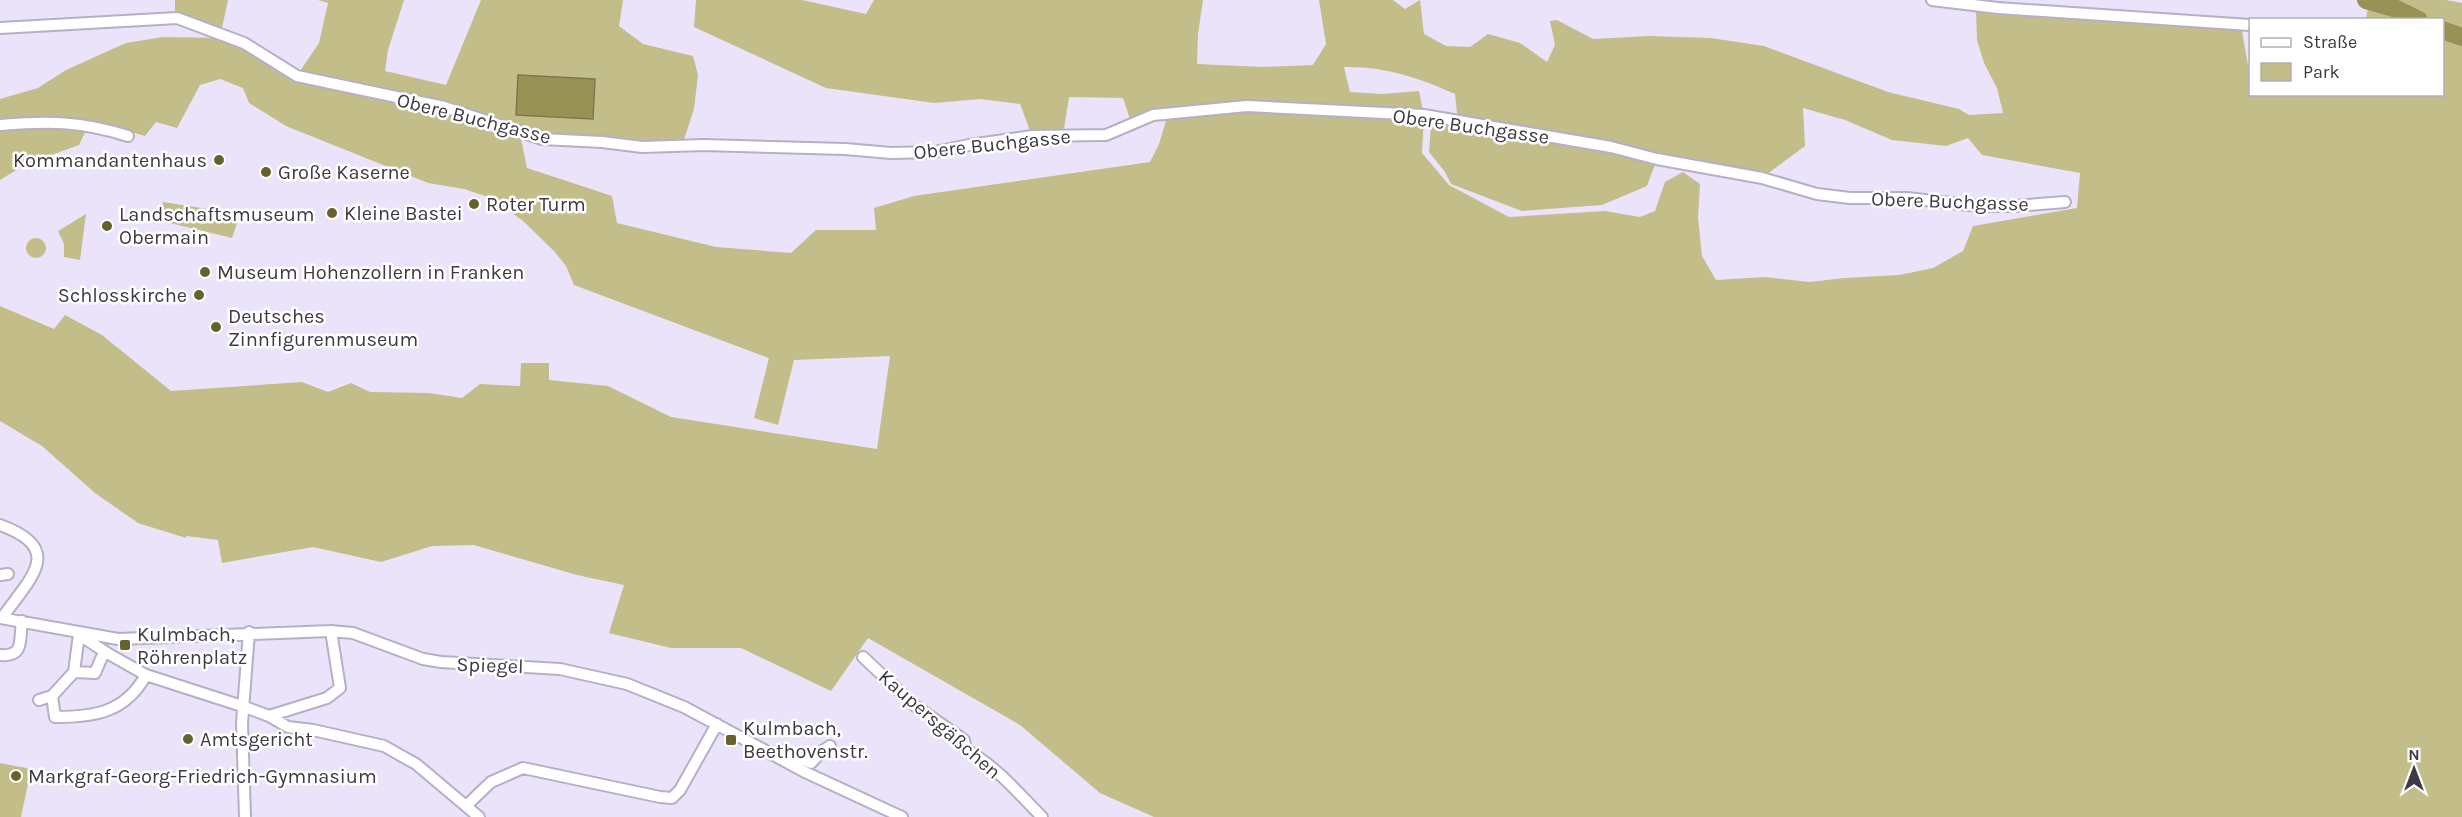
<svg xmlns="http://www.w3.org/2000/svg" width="2462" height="817" font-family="Karla,sans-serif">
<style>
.green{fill:#c3bd89;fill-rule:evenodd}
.water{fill:#989255;stroke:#7d7850;stroke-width:1.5}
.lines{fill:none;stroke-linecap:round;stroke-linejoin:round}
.river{stroke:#989255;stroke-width:18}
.minor-casing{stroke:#b6afc5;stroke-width:14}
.minor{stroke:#fff;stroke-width:10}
.poi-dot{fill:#67612d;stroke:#fff;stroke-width:2}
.labels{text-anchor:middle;stroke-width:5;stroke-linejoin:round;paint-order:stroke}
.street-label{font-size:20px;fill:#3d3a43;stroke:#fff}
.poi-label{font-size:20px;fill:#3d3a43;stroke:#fff;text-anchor:start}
</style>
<rect width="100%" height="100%" fill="#eae3fa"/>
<path class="green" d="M 175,0 L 228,0 L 222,28 L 175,14 Z
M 318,0 L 404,0 L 388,50 L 385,71 L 446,85 L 481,0 L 623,0 L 619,26 L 643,44 L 693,56 L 698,75 L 694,109 L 682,146 L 520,134 L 527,168 L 612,196 L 617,223 L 716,247 L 791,253 L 816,230 L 876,230 L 874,208 L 914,196 L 1150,162 L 1159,144 L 1168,114 L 1132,125 L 1123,98 L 1069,97 L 1063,135 L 1032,136 L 1020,104 L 980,99 L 934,103 L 826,88 L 694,27 L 696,0 L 802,0 L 866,14 L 874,0 L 1203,0 L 1198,34 L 1197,64 L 1262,67 L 1313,65 L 1326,44 L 1319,0 L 1393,0 L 1405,9 L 1420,0 L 1424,34 L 1446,46 L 1470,47 L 1488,34 L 1520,43 L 1547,62 L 1555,45 L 1550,21 L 1557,20 L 1593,39 L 1649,36 L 1711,38 L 1764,46 L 1888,92 L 1959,109 L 1969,115 L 2003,113 L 1997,88 L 1984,63 L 1977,40 L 1976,10 L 2241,26 L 2248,65 L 2250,66 L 2250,94 L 2442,94 L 2442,20 L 2366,19 L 2369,3 L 2362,0 L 2446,0 L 2462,3 L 2462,817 L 1154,817 L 1100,793 L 1020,725 L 868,638 L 831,691 L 741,648 L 671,648 L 609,633 L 624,585 L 577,575 L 474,545 L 432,546 L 381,562 L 313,547 L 222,563 L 218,540 L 186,536 L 186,538 L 138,523 L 95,493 L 42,446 L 0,421 L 0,306 L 54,329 L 65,315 L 102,335 L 171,391 L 302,382 L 328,392 L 351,383 L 370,392 L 429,393 L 462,398 L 480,384 L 520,386 L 521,363 L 549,363 L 549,380 L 608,386 L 671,417 L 877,449 L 890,356 L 794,360 L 778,425 L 754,418 L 769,358 L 574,285 L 566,266 L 554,251 L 522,220 L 488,197 L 464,189 L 428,183 L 286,126 L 249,103 L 243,88 L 220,79 L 200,85 L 177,128 L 156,122 L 145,136 L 91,120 L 79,145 L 26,164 L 0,180 L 0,99 L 38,88 L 66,70 L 126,43 L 163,37 L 226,38 L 294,80 L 319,43 L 328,3 ZM 1344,67 C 1384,66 1420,78 1455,94 L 1458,122 L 1431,124 L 1429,152 L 1445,172 L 1451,184 L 1522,211 L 1602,205 L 1647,186 L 1657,159 L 1762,178 L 1805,146 L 1803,108 L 1845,120 L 1892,140 L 1946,146 L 1968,138 L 1982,155 L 2080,173 L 2077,208 L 1973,226 L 1963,251 L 1933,268 L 1899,275 L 1845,278 L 1809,282 L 1765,277 L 1716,280 L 1702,256 L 1698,218 L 1700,184 L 1683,172 L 1665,182 L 1655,211 L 1640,217 L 1605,211 L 1509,217 L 1449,185 L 1422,153 L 1424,115 L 1419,91 L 1382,94 L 1350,92 ZM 1465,122 L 1540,128 L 1647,156 Z
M 163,202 L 233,213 L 237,211 L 241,211 L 243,215 L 238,220 L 232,238 L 162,221 Z
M 86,214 L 80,260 L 64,257 L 64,244 L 58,231 Z
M26 248a10 10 0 1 1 20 0a10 10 0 1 1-20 0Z
M 0,763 L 31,769 L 21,817 L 0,817 Z"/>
<path class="water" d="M 518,75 L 595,79 L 593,119 L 516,115 Z"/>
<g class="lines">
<path class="river" d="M 2366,0 L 2394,8 L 2419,20
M 2442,30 L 2462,37"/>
<g class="minor-casing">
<path id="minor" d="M 1932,0 L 1998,8 L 2250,25
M 0,28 L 177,18 L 244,43 L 297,76 L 444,107 L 542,139 L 602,142 L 642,147 L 704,145 L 845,149 L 891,153 L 935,152 L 969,145 L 1032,136 L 1106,135 L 1153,115 L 1247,106 L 1424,115 L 1611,147 L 1657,159 L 1762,178 L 1817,194 L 1850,198 L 1907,198 L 1978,206 L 2015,206 L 2065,202
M 0,125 C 49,121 80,121 128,136
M 0,525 C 67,549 29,579 2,618
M 0,575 L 8,574
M 0,618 L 118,639 L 331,631 L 353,633 L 423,659 L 441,662 L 560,669 L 627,684 L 684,707 L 807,773 L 902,817
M 81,636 L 107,653 L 146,675 L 245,707 L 269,716 L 288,727 L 313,730 L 384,746 L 416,764 L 479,817
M 0,655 C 25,657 19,640 22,621
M 863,657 L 914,705 L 964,740 L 966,750 C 996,766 1018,793 1042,817
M 74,672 L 95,673 L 104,652
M 52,696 L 55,717 C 94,717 125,713 146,675
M 39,700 L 52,696 L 74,672 L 79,634
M 269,716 L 327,698 L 340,688 L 331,631
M 775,755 L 781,750 L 811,763 L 821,752 L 830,746
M 467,805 L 491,782 L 523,768 L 660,797 L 672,798 L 680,790 L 717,724
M 245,817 L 242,723 L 249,632"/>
</g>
<use href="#minor" class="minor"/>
</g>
<g class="poi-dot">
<circle cx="219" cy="160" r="6"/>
<circle cx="266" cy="172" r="6"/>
<circle cx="474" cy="204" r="6"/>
<circle cx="332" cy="213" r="6"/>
<circle cx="107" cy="226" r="6"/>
<circle cx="205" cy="272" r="6"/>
<circle cx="199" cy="295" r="6"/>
<circle cx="216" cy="327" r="6"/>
<rect x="119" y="639" width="12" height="12" rx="3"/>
<circle cx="188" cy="739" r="6"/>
<rect x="725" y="734" width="12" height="12" rx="3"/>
<circle cx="16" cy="776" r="6"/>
</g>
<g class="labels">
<g class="street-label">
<text transform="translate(474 118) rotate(14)" y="7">Obere Buchgasse</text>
<text transform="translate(1471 126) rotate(8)" y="7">Obere Buchgasse</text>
<text transform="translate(992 144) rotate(-6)" y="7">Obere Buchgasse</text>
<text transform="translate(1950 201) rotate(2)" y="7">Obere Buchgasse</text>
<text transform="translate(490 665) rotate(2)" y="7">Spiegel</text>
<text transform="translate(940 724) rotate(41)" y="7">Kaupersgäßchen</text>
</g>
<g class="poi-label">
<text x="207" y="167" text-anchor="end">Kommandantenhaus</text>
<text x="278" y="179">Große Kaserne</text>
<text x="486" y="211">Roter Turm</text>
<text x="344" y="220">Kleine Bastei</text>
<text x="119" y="221">Landschaftsmuseum<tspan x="119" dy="23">Obermain</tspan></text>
<text x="217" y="279">Museum Hohenzollern in Franken</text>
<text x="187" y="302" text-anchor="end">Schlosskirche</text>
<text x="228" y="323">Deutsches<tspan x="228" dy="23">Zinnfigurenmuseum</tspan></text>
<text x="137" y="641">Kulmbach,<tspan x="137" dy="23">Röhrenplatz</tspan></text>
<text x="743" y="735">Kulmbach,<tspan x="743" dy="23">Beethovenstr.</tspan></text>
<text x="200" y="746">Amtsgericht</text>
<text x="28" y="783">Markgraf-Georg-Friedrich-Gymnasium</text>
</g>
</g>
<rect x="2249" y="18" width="195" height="78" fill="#ffffff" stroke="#b1b0b4" stroke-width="1.5"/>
<rect x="2261" y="38" width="30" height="9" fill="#ffffff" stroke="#b1b0b4" stroke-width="1.5"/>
<text x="2303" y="48" font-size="18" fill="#3d3a43">Straße</text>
<rect x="2261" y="63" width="30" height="18" fill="#c3bd89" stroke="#b1b0b4" stroke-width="1.5"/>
<text x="2303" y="78" font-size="18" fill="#3d3a43">Park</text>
<g transform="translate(2414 769)" stroke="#ffffff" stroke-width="4.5" paint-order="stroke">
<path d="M0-4.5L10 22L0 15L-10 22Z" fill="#3d3a43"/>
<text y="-9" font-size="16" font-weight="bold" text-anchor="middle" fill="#3d3a43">N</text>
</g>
</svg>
